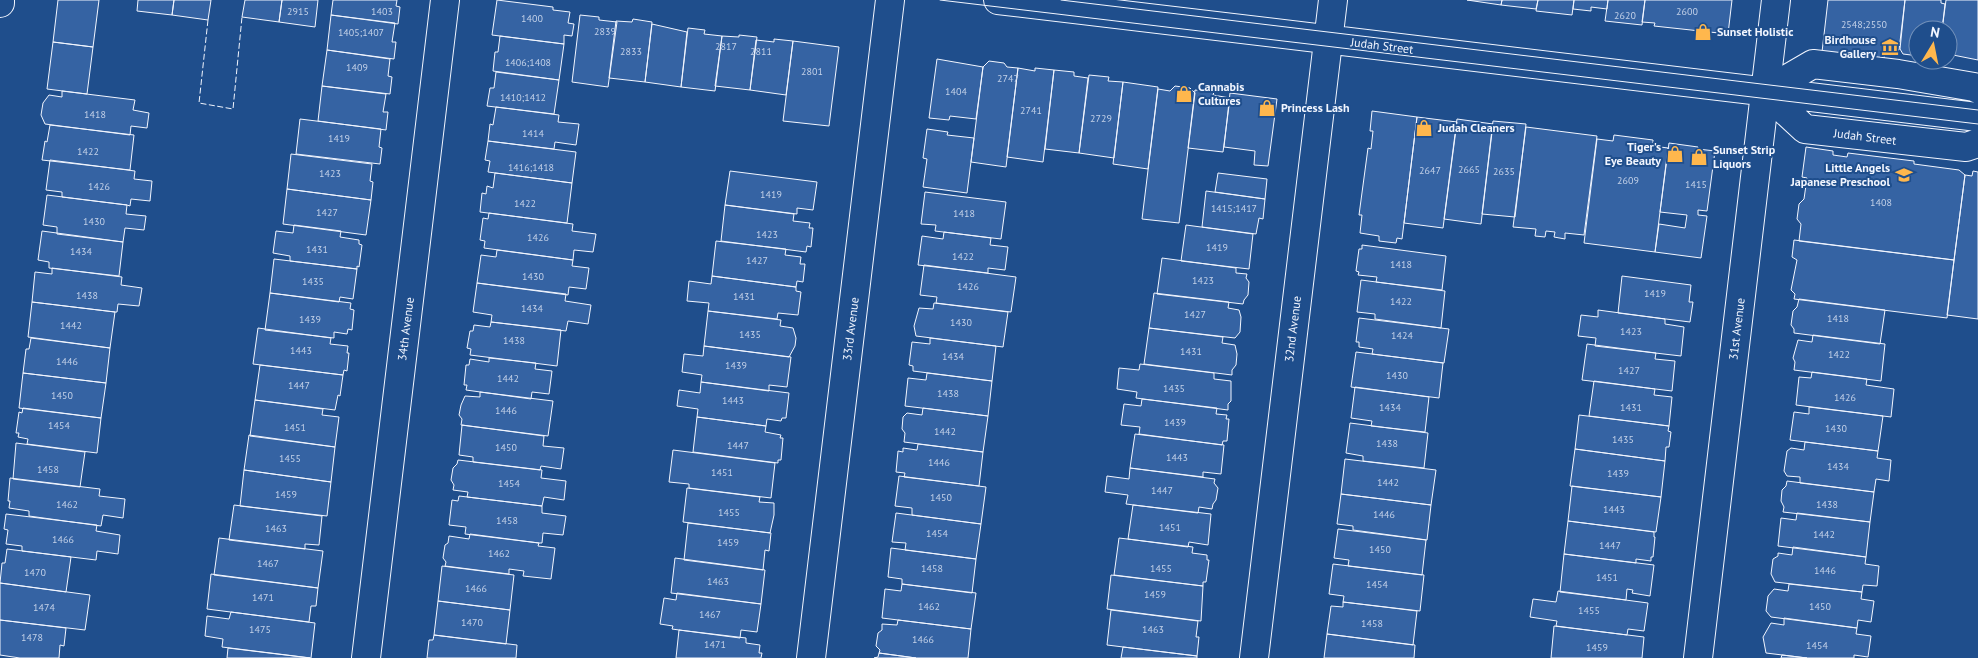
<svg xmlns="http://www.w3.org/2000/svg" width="1978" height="658" font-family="'PT Sans',sans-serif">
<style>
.building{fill:#3563a3;stroke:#f2f6ff}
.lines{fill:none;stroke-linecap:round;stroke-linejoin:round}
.minor-casing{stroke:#f2f6ff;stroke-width:30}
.minor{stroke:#1f4e8c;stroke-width:28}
.tram{stroke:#f2f6ff;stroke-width:1}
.fence{stroke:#f2f6ff;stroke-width:1;stroke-dasharray:6 2.5;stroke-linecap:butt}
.labels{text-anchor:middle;stroke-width:4;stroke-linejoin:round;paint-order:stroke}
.number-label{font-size:10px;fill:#c3d1e8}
.poi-label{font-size:12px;font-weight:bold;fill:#f2f6ff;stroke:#1f4e8c;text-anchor:start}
.street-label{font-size:12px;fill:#f2f6ff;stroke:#1f4e8c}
</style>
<rect width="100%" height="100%" fill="#1f4e8c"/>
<path class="building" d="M 58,0 L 99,0 L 93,47 L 53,42 Z
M 138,0 L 174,0 L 172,15 L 137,11 Z
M 174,0 L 211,0 L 208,20 L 172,15 Z
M 245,0 L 282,0 L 279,22 L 242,17 Z
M 282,0 L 318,0 L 315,27 L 279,22 Z
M 333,0 L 397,0 L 396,6 L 400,7 L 398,24 L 331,15 Z
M 497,0 L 553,7 L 553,10 L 570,12 L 568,23 L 574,24 L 572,36 L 564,35 L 564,44 L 492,35 Z
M 1467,0 L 1502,0 L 1501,5 Z
M 1502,0 L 1538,0 L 1536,9 L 1501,5 Z
M 1538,0 L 1574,0 L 1572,15 L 1536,11 Z
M 1574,0 L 1608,0 L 1607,9 L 1591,7 L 1591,11 L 1573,9 Z
M 1608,0 L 1645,0 L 1642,25 L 1605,21 Z
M 1645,0 L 1732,0 L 1728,34 L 1654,26 L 1655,23 L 1642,22 Z
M 1828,0 L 1905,0 L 1899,50 L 1885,49 L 1884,59 L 1822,52 Z
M 1905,0 L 1941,0 L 1941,3 L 1945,4 L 1942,30 L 1918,30 L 1918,52 L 1911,55 L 1903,54 L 1900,49 Z
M 1946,0 L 1978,0 L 1978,60 L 1948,54 L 1948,30 L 1942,30 Z
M 331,15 L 395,23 L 392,42 L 396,42 L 394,59 L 327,50 Z
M 580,15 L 599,17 L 599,20 L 617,22 L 608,87 L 572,82 Z
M 633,19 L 652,22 L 645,82 L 609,78 L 616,21 L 632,22 Z
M 652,24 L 687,32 L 681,87 L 645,82 Z
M 688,28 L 705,30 L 704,34 L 722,36 L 715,91 L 681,87 Z
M 739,35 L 757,37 L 750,90 L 715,86 L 722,36 L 739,37 Z
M 500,36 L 564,44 L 559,80 L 493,71 L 495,52 L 498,52 Z
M 774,39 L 793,41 L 786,95 L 750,90 L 756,40 L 774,42 Z
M 793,41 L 839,47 L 829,126 L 783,121 Z
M 53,42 L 93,47 L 87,94 L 47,89 Z
M 327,50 L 390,59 L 388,76 L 392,77 L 390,94 L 322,86 Z
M 937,59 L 983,67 L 976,119 L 950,116 L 949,120 L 929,118 Z
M 989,61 L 1004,63 L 1007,67 L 1018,68 L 1006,167 L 971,162 L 983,67 Z
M 1018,68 L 1035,71 L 1035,68 L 1054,70 L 1043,162 L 1007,157 Z
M 1054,70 L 1074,72 L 1074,76 L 1088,78 L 1079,153 L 1045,149 Z
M 496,72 L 559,80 L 554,114 L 487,106 L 490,88 L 494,88 Z
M 1089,75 L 1109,77 L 1108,81 L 1123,82 L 1114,158 L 1079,153 Z
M 1123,82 L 1158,87 L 1148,169 L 1113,164 Z
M 322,86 L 386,94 L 383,112 L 388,112 L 386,130 L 318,121 Z
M 1175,86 L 1190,88 L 1195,93 L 1179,223 L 1142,219 L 1158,89 L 1170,91 Z
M 1195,90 L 1214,92 L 1213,95 L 1230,98 L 1223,152 L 1188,148 Z
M 62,91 L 135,100 L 133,110 L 149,113 L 147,128 L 131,126 L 130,135 L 45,124 L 41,115 L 43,103 L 49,95 L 62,97 Z
M 1230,93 L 1277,99 L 1268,166 L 1254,165 L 1255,151 L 1224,147 Z
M 496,107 L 559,115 L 558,122 L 579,124 L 576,145 L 555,142 L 554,149 L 488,141 L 490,124 L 493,125 Z
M 1372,111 L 1417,117 L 1402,239 L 1397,238 L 1396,243 L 1379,241 L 1379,236 L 1360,233 L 1362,215 L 1359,215 L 1368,148 L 1371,149 L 1373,131 L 1370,131 Z
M 1417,117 L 1457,122 L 1443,228 L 1404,223 Z
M 300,119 L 381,129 L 379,147 L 382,148 L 380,164 L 296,154 Z
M 1457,119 L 1493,124 L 1481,224 L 1444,219 Z
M 1493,121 L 1526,124 L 1515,217 L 1482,214 Z
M 50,125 L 134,135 L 130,170 L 42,160 L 45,141 L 47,142 Z
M 1526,127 L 1597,136 L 1584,235 L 1565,233 L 1565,239 L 1554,237 L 1555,232 L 1546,231 L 1545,237 L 1535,236 L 1536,229 L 1513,227 Z
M 927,129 L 948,132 L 947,135 L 974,138 L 967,193 L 923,187 L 927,159 L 923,158 Z
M 1614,135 L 1653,140 L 1653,146 L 1668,148 L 1655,252 L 1584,243 L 1597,139 L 1613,141 Z
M 488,141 L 576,152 L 572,183 L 488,172 L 490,161 L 485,160 Z
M 1669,143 L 1698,147 L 1698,149 L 1715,151 L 1707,211 L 1698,210 L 1698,215 L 1707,216 L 1701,258 L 1655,252 L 1659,224 L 1685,228 L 1687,215 L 1660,212 Z
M 1806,147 L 1833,151 L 1833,155 L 1847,157 L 1848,153 L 1914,161 L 1914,164 L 1959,170 L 1965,175 L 1954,260 L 1799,241 L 1801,224 L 1797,219 L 1799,204 L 1804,199 L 1807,178 L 1802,177 Z
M 291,154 L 372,164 L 370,181 L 373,182 L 371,200 L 287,189 Z
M 50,160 L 135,171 L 134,179 L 152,181 L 150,201 L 131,199 L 130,206 L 127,205 L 62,197 L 62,192 L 46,190 Z
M 730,171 L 817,182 L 813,210 L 797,208 L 797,214 L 725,205 Z
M 1973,171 L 1978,172 L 1978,319 L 1947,315 L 1965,175 L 1972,176 Z
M 495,173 L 572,183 L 567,223 L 480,212 L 482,193 L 486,194 L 487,186 L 493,188 Z
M 1218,173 L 1267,179 L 1265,199 L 1215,192 Z
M 287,189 L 371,200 L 366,235 L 283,224 Z
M 1206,191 L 1265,199 L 1263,219 L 1259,218 L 1256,234 L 1202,227 Z
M 925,192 L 1006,202 L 1001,239 L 935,231 L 936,225 L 921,224 Z
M 47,195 L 127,205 L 126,214 L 146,216 L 144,230 L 125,228 L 123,242 L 57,234 L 57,227 L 43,225 Z
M 725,205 L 794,214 L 793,221 L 810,223 L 809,228 L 813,228 L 811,247 L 807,246 L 806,252 L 721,241 Z
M 489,213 L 573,224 L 572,231 L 596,234 L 593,252 L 574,250 L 573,260 L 484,248 L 485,241 L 480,240 L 483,218 L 488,219 Z
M 294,225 L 341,231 L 340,237 L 359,240 L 359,244 L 362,245 L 359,267 L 357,266 L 357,269 L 290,261 L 290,256 L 273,253 L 276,231 L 293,233 Z
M 1186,225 L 1253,234 L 1249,269 L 1181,261 Z
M 42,231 L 123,242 L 119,276 L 49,268 L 49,262 L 38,260 Z
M 944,232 L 991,238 L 990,245 L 1008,247 L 1005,270 L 988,268 L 988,273 L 918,265 L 922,236 L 943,239 Z
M 1794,240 L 1954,260 L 1947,318 L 1794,299 L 1795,294 L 1791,290 L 1797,260 L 1792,257 Z
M 716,241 L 786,249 L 785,255 L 801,257 L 800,264 L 805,264 L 803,282 L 797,281 L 796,287 L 712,276 Z
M 1362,245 L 1446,256 L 1442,290 L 1376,282 L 1377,277 L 1358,275 L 1359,272 L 1356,271 L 1359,249 L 1362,249 Z
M 497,250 L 573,260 L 572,266 L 589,268 L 586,289 L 569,287 L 568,295 L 477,283 L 481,255 L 496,257 Z
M 1162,258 L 1236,268 L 1236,273 L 1247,274 L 1246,278 L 1249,282 L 1248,295 L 1244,300 L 1243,304 L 1157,294 Z
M 274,259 L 357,269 L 353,299 L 340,297 L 339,302 L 270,293 Z
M 924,265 L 1016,277 L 1011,312 L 936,303 L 937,297 L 920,295 Z
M 52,268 L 122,277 L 121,285 L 142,288 L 139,306 L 118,304 L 117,312 L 115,312 L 32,302 L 35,272 L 52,274 Z
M 712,276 L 796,287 L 796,291 L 801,292 L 798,315 L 778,313 L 777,319 L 708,311 L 709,303 L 687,301 L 689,281 L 711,284 Z
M 1622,276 L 1691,285 L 1689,302 L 1693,302 L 1690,322 L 1618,313 Z
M 1361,280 L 1445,291 L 1441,328 L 1375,319 L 1375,314 L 1357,312 Z
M 477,283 L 566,294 L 565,301 L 591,305 L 588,324 L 568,321 L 566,331 L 491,322 L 492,315 L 473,312 Z
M 270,293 L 351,303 L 350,309 L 354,310 L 352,330 L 348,329 L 347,334 L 334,332 L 334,338 L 265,330 Z
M 1154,293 L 1229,302 L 1228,308 L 1239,310 L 1241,317 L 1240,332 L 1235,338 L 1149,328 Z
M 1799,299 L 1885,310 L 1880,344 L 1794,333 L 1794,329 L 1791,325 L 1793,311 L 1797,307 Z
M 32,302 L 115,312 L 110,348 L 28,337 Z
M 934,303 L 1008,312 L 1003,347 L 916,336 L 914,326 L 919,308 L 933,309 Z
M 1598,310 L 1665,319 L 1665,324 L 1684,327 L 1681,356 L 1595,346 L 1596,338 L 1578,336 L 1581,315 L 1598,317 Z
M 708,311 L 781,320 L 780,326 L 793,328 L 796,338 L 795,346 L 789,357 L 704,346 Z
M 1359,318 L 1449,329 L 1444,363 L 1372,354 L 1373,349 L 1359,347 L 1359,342 L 1356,342 Z
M 491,322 L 561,330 L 557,366 L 470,355 L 471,349 L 467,348 L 470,331 L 473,331 L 474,325 L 490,327 Z
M 258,328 L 331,338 L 330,344 L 348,346 L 347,353 L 349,353 L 347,371 L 344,370 L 343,375 L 253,364 Z
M 1149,328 L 1223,337 L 1222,343 L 1235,345 L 1237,354 L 1236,365 L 1232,370 L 1232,375 L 1144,364 Z
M 1813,335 L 1885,344 L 1881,381 L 1794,370 L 1795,362 L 1793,358 L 1798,340 L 1812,342 Z
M 31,338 L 110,348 L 106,383 L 23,373 L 26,349 L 29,349 Z
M 930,338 L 996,346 L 992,381 L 913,371 L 913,366 L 909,365 L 912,342 L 930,344 Z
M 1587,344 L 1656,353 L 1655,359 L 1675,361 L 1672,391 L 1582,380 Z
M 704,346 L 791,357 L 787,387 L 769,385 L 769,391 L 701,382 L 702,375 L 682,372 L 684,354 L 703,356 Z
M 1356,352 L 1443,363 L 1439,398 L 1351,387 Z
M 489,358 L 536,363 L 535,369 L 552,371 L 549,394 L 532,392 L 531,399 L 466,390 L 467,385 L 464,385 L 466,365 L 469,365 L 470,359 L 489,362 Z
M 1140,364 L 1214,373 L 1214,379 L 1231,381 L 1231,401 L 1228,404 L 1228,410 L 1136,398 L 1137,392 L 1117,389 L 1119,368 L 1139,370 Z
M 260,365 L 343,375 L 340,396 L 338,395 L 335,410 L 255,400 Z
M 1812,372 L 1867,379 L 1866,385 L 1894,389 L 1891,417 L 1796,405 L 1799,377 L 1811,378 Z
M 23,373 L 106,383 L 101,418 L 19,408 Z
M 927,373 L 992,381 L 988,416 L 905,406 L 908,378 L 926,380 Z
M 1594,381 L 1655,389 L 1654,395 L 1672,397 L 1669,426 L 1589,416 Z
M 701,382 L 789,393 L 786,418 L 782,418 L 781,421 L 767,419 L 766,426 L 697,417 L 698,409 L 677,406 L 679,390 L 700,393 Z
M 1355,387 L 1429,397 L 1425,432 L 1371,426 L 1372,421 L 1351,418 Z
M 480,392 L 553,401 L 548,436 L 461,425 L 462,419 L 459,415 L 461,405 L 465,396 L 480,397 Z
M 1142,399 L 1217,408 L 1216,414 L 1227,415 L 1226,419 L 1229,419 L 1227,441 L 1223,441 L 1222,445 L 1139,434 L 1140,427 L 1121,425 L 1124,404 L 1141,406 Z
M 255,400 L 323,409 L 322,415 L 339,417 L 335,447 L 250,436 Z
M 1809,407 L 1883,416 L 1878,451 L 1790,440 L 1794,412 L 1809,414 Z
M 23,408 L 101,418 L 97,453 L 27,444 L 28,439 L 18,437 L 19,433 L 16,433 L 19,412 L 22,413 Z
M 923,408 L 988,416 L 983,452 L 904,442 L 905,433 L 902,429 L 903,417 L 907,413 L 922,415 Z
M 1579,415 L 1669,426 L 1668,431 L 1671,432 L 1669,447 L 1666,447 L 1665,461 L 1575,449 Z
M 697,417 L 766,426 L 765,432 L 781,435 L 780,438 L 783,438 L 781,460 L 778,460 L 778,463 L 693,452 Z
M 1350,423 L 1428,433 L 1424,468 L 1363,461 L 1363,456 L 1346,453 Z
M 462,425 L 544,436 L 543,446 L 564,448 L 561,469 L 541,466 L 540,470 L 473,462 L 473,457 L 459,455 Z
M 1135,434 L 1224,445 L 1221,474 L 1203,472 L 1203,477 L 1130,468 Z
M 249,435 L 335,447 L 331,482 L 244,470 Z
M 1805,442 L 1878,451 L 1877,458 L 1891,460 L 1889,481 L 1876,479 L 1874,492 L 1800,483 L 1800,477 L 1787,476 L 1784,471 L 1787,451 L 1791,448 L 1804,450 Z
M 16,443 L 85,452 L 80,487 L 13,479 Z
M 918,444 L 983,452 L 979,486 L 904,477 L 905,473 L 896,472 L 898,451 L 903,452 L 903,448 L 917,450 Z
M 1575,449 L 1665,461 L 1661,497 L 1570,486 Z
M 673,450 L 775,463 L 771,498 L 689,488 L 689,484 L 669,482 Z
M 1345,459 L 1436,470 L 1431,505 L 1341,494 Z
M 458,460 L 542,470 L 541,478 L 566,481 L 564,500 L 544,497 L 542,506 L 467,497 L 468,492 L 453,490 L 454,485 L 451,480 L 453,468 L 457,464 Z
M 1130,468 L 1215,479 L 1214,483 L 1218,488 L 1216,500 L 1213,504 L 1212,509 L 1199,507 L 1198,513 L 1126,504 L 1128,495 L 1105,492 L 1107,476 L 1129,479 Z
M 244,470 L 331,482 L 327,516 L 240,506 Z
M 899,476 L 986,487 L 981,524 L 912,515 L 912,508 L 895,506 Z
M 10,478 L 100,489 L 99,496 L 125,499 L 123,518 L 103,515 L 101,526 L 29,516 L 29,511 L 9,508 L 10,501 L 8,501 Z
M 1787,481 L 1874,492 L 1870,522 L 1783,512 L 1784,507 L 1781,501 L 1782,490 L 1786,486 Z
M 1572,486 L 1661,497 L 1656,532 L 1568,521 Z
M 687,488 L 760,497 L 759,502 L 774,503 L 774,515 L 770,533 L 683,522 Z
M 1341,494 L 1431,505 L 1427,540 L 1353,530 L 1353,526 L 1337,524 Z
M 459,496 L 542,506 L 542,513 L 566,516 L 563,535 L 543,533 L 542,543 L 539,543 L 465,534 L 466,527 L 449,525 L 452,500 L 458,501 Z
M 234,505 L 322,516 L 319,545 L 305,544 L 305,549 L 229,540 Z
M 1133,505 L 1211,514 L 1208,545 L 1189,542 L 1188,547 L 1128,539 Z
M 896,513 L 981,524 L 976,559 L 905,550 L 906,543 L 892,542 Z
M 1797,513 L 1870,522 L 1866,557 L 1778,546 L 1781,518 L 1796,520 Z
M 6,514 L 97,525 L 96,531 L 120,535 L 118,554 L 97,551 L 96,560 L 22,551 L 22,546 L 6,544 L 8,530 L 4,529 Z
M 1568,521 L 1654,532 L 1654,537 L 1655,537 L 1653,557 L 1651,557 L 1651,561 L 1636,559 L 1636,563 L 1564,554 Z
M 688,523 L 771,533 L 769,551 L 765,550 L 763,570 L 684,560 Z
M 1338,529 L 1426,540 L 1422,575 L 1348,566 L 1349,560 L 1334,558 Z
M 470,534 L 539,543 L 538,546 L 555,548 L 551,579 L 523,576 L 524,571 L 509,569 L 509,574 L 445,566 L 446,562 L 443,558 L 445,545 L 448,543 L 449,536 L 469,539 Z
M 219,538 L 323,551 L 318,588 L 214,575 Z
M 1119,538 L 1193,547 L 1192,553 L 1207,555 L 1207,560 L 1209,560 L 1206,582 L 1203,582 L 1203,586 L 1114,575 Z
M 1793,547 L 1866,557 L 1865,564 L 1879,566 L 1877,586 L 1863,585 L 1862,592 L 1775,582 L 1771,574 L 1773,559 L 1778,556 L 1778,553 L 1792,555 Z
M 891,548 L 976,559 L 972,593 L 902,584 L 902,579 L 888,577 Z
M 7,549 L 71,557 L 66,592 L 0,583 L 2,563 L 5,563 Z
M 1564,554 L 1654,565 L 1650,596 L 1632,593 L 1633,590 L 1627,589 L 1626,600 L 1560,592 Z
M 675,558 L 765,570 L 761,604 L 671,593 Z
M 1333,564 L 1424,575 L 1420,611 L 1343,602 L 1344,596 L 1329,594 Z
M 442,566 L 514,575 L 510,610 L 438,601 Z
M 211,574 L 318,588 L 316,606 L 311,606 L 309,622 L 207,609 Z
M 1111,575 L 1203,586 L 1201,621 L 1107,609 Z
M 0,583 L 90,595 L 85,630 L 0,620 Z
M 902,584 L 976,593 L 971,629 L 882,618 L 885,589 L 901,591 Z
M 1789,584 L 1862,592 L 1861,599 L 1874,601 L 1871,622 L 1858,620 L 1857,628 L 1771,617 L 1766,611 L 1768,596 L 1774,589 L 1788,591 Z
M 1558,591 L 1648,603 L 1644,631 L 1628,629 L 1627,635 L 1556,626 L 1557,621 L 1530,617 L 1533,599 L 1556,602 Z
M 677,593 L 761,604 L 757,632 L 741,630 L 740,638 L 679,630 L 672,629 L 673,626 L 660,624 L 664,598 L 676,600 Z
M 438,601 L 510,610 L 506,644 L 434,635 Z
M 1343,602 L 1417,611 L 1413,645 L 1327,634 L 1331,606 L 1343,607 Z
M 1111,610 L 1198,621 L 1196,637 L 1199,637 L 1197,656 L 1107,645 Z
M 231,612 L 315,623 L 311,658 L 222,647 L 223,639 L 205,636 L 207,616 L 229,619 Z
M 1784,618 L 1857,628 L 1856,634 L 1871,636 L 1868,657 L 1854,655 L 1854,658 L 1807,658 L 1766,653 L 1763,637 L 1771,623 L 1784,625 Z
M 0,620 L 66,628 L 64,646 L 60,645 L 59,658 L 20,658 L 0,655 Z
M 898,620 L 971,629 L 968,658 L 916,658 L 879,653 L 880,650 L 876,646 L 878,633 L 882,630 L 882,624 L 897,625 Z
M 1554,626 L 1644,637 L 1642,658 L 1551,658 Z
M 679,630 L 746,638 L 746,643 L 760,645 L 759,653 L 762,653 L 761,658 L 676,658 Z
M 1327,634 L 1415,645 L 1414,658 L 1324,658 Z
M 434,635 L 517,645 L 516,658 L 427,658 L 429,640 L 433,640 Z
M 1123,647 L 1197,656 L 1197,658 L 1121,658 Z
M 228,648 L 310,658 L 227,658 Z
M 879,653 L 916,658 L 874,658 L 878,657 Z
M 1782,655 L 1807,658 L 1781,658 Z"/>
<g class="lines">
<g class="minor-casing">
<path id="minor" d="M 998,0 L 1978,117
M 0,3 L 0,0
M 1765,92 L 1805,129 L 1966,147 L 1978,143
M 1765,92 L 1813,64 L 1898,74 L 1974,87 L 1978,89
M 366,658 L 445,0
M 811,658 L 890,0
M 1254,658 L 1333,0
M 1698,658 L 1776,0"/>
</g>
<use href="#minor" class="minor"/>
<path class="tram" d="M 940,0 L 1978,124
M 1061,0 L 1978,110"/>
<path class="fence" d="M 208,20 L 199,103 L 233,109 L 242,17"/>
</g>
<defs>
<g id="shop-bare" transform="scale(1.35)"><path d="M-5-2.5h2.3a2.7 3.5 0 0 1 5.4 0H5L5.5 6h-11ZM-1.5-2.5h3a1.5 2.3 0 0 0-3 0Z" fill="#ffb74d" stroke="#1f4e8c" stroke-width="2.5" paint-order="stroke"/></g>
<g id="museum-bare" transform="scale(1.35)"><path d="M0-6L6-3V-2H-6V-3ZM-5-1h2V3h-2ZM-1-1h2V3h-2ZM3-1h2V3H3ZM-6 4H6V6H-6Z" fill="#ffb74d" stroke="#1f4e8c" stroke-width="2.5" paint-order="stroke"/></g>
<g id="school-bare" transform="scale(1.35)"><path d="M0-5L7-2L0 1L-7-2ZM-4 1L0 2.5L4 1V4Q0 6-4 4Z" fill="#ffb74d" stroke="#1f4e8c" stroke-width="2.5" paint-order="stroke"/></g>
</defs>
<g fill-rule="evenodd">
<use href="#shop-bare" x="1703" y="32"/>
<use href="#museum-bare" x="1890" y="47"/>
<use href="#shop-bare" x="1184" y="94"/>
<use href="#shop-bare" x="1267" y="108"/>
<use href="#shop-bare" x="1424" y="128"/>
<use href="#shop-bare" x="1675" y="154"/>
<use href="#shop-bare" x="1699" y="157"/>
<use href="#school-bare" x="1904" y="175"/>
</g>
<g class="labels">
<g class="number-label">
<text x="298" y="15">2915</text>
<text x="382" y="15">1403</text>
<text x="1687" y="15">2600</text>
<text x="1625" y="19">2620</text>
<text x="532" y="22">1400</text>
<text x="1864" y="28">2548;2550</text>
<text x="605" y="35">2839</text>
<text x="361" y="36">1405;1407</text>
<text x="726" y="50">2817</text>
<text x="631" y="55">2833</text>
<text x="761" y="55">2811</text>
<text x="528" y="66">1406;1408</text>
<text x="357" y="71">1409</text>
<text x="812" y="75">2801</text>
<text x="1008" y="82">2747</text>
<text x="956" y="95">1404</text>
<text x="523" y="101">1410;1412</text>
<text x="1031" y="114">2741</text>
<text x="95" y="118">1418</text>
<text x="1101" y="122">2729</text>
<text x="533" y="137">1414</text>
<text x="339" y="142">1419</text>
<text x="88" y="155">1422</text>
<text x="531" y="171">1416;1418</text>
<text x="1469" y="173">2665</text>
<text x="1430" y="174">2647</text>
<text x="1504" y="175">2635</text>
<text x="330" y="177">1423</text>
<text x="1628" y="184">2609</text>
<text x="1696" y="188">1415</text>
<text x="99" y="190">1426</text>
<text x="771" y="198">1419</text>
<text x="1881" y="206">1408</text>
<text x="525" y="207">1422</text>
<text x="1234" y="212">1415;1417</text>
<text x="327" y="216">1427</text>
<text x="964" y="217">1418</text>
<text x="94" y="225">1430</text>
<text x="767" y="238">1423</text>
<text x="538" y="241">1426</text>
<text x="1217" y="251">1419</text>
<text x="317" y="253">1431</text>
<text x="81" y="255">1434</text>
<text x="963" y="260">1422</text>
<text x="757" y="264">1427</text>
<text x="1401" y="268">1418</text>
<text x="533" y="280">1430</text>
<text x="1203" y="284">1423</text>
<text x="313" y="285">1435</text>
<text x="968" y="290">1426</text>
<text x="1655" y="297">1419</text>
<text x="87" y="299">1438</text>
<text x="744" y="300">1431</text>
<text x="1401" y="305">1422</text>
<text x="532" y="312">1434</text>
<text x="1195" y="318">1427</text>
<text x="1838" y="322">1418</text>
<text x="310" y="323">1439</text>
<text x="961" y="326">1430</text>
<text x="71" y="329">1442</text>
<text x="1631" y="335">1423</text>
<text x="750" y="338">1435</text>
<text x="1402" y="339">1424</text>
<text x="514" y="344">1438</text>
<text x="301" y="354">1443</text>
<text x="1191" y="355">1431</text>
<text x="1839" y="358">1422</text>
<text x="953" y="360">1434</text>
<text x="67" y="365">1446</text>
<text x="736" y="369">1439</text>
<text x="1629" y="374">1427</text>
<text x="1397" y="379">1430</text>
<text x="508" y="382">1442</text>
<text x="299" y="389">1447</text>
<text x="1174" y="392">1435</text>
<text x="948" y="397">1438</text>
<text x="62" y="399">1450</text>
<text x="1845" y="401">1426</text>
<text x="733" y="404">1443</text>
<text x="1390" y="411">1434</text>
<text x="1631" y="411">1431</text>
<text x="506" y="414">1446</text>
<text x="1175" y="426">1439</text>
<text x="59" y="429">1454</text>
<text x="295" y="431">1451</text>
<text x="1836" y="432">1430</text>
<text x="945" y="435">1442</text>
<text x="1623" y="443">1435</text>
<text x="1387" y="447">1438</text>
<text x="738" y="449">1447</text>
<text x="506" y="451">1450</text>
<text x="1177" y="461">1443</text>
<text x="290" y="462">1455</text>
<text x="939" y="466">1446</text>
<text x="1838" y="470">1434</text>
<text x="48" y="473">1458</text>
<text x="722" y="476">1451</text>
<text x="1618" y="477">1439</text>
<text x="1388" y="486">1442</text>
<text x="509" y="487">1454</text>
<text x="1162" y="494">1447</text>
<text x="286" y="498">1459</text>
<text x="941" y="501">1450</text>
<text x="67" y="508">1462</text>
<text x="1827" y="508">1438</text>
<text x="1614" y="513">1443</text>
<text x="729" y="516">1455</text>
<text x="1384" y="518">1446</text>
<text x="507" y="524">1458</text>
<text x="1170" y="531">1451</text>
<text x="276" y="532">1463</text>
<text x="937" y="537">1454</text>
<text x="1824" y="538">1442</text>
<text x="63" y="543">1466</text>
<text x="728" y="546">1459</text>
<text x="1610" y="549">1447</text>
<text x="1380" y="553">1450</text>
<text x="499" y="557">1462</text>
<text x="268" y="567">1467</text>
<text x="932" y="572">1458</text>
<text x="1161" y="572">1455</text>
<text x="1825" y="574">1446</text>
<text x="35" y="576">1470</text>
<text x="1607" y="581">1451</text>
<text x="718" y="585">1463</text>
<text x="1377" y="588">1454</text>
<text x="476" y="592">1466</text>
<text x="1155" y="598">1459</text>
<text x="263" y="601">1471</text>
<text x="929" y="610">1462</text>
<text x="1820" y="610">1450</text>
<text x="44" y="611">1474</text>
<text x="1589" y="614">1455</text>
<text x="710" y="618">1467</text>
<text x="472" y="626">1470</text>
<text x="1372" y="627">1458</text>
<text x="260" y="633">1475</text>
<text x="1153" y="633">1463</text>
<text x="32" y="641">1478</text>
<text x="923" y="643">1466</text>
<text x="715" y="648">1471</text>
<text x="1817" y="649">1454</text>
<text x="1597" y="651">1459</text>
</g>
<g class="poi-label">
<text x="1717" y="36">Sunset Holistic</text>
<text x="1876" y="44" text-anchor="end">Birdhouse<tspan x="1876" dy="14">Gallery</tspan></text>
<text x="1198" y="91">Cannabis<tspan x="1198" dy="14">Cultures</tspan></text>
<text x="1281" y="112">Princess Lash</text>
<text x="1438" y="132">Judah Cleaners</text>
<text x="1661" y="151" text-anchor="end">Tiger's<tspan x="1661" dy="14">Eye Beauty</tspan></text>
<text x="1713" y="154">Sunset Strip<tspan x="1713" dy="14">Liquors</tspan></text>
<text x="1890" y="172" text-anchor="end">Little Angels<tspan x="1890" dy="14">Japanese Preschool</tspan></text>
</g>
<g class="street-label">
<text transform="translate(1382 46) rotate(7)" y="4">Judah Street</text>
<text transform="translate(1865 137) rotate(7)" y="4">Judah Street</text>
<text transform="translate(406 329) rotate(-83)" y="4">34th Avenue</text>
<text transform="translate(851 329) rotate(-83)" y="4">33rd Avenue</text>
<text transform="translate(1293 329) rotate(-83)" y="4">32nd Avenue</text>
<text transform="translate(1737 329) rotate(-83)" y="4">31st Avenue</text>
</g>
</g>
<g transform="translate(1933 45) rotate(10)"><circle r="24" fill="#1f4e8c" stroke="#7391ba"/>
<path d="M0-4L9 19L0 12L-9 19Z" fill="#ffb74d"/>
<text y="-8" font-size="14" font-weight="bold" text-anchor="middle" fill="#f2f6ff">N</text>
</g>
</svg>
